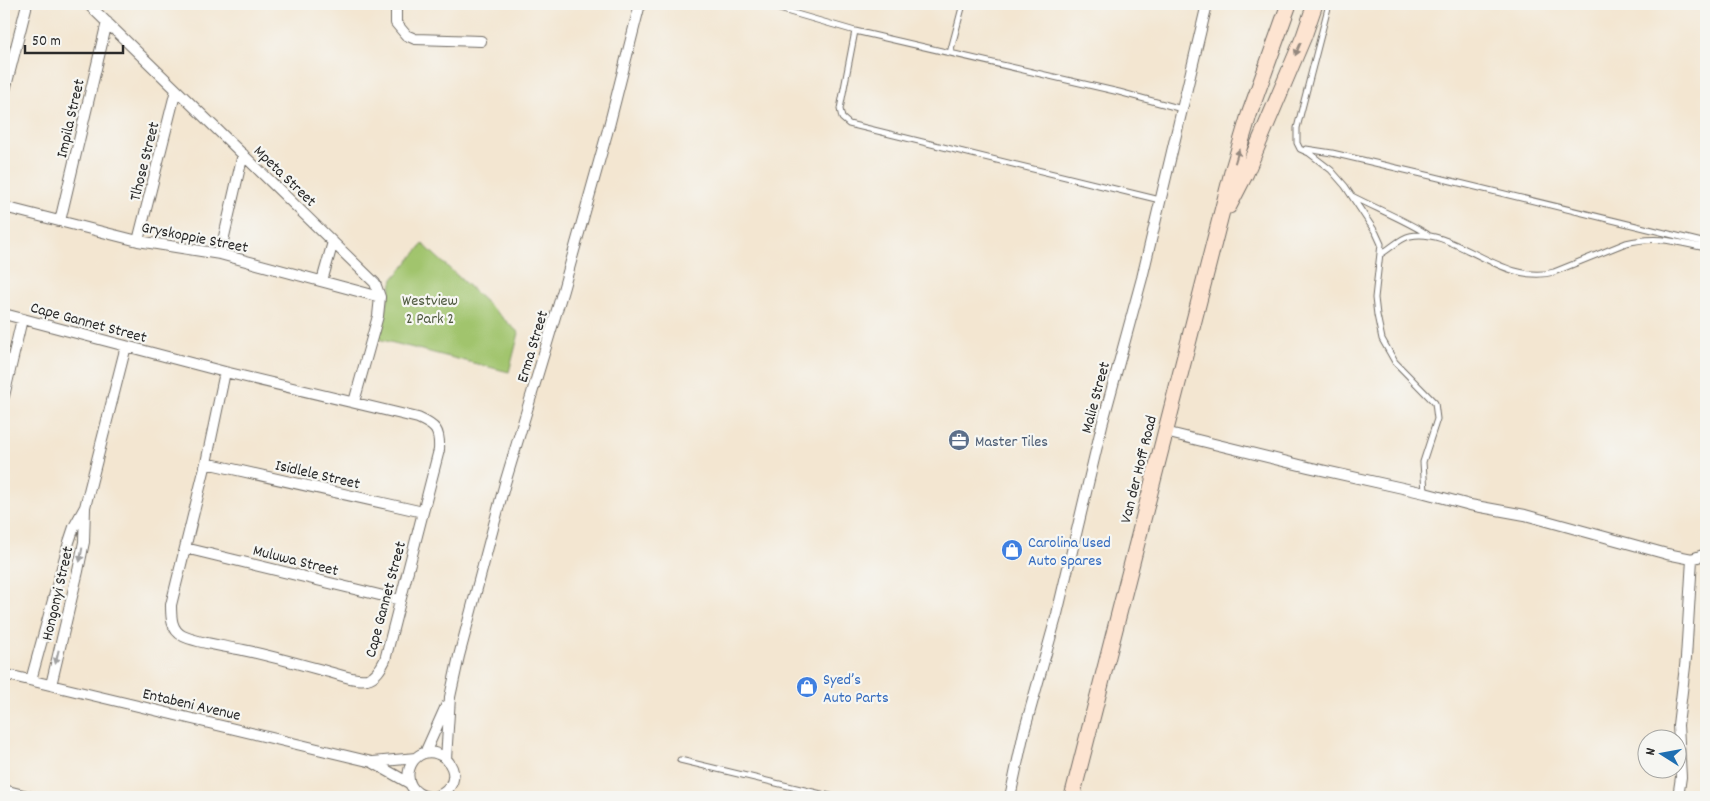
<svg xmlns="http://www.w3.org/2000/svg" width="1710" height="801" font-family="Dekko,sans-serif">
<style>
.green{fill:#a1c46d;stroke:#66784c}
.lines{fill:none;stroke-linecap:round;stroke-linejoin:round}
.lane-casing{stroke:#716c65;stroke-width:7}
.street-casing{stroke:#716c65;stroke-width:12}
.secondary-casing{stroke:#716c65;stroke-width:17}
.lane{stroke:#fff;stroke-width:5}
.street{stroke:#fff;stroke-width:10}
.secondary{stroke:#fde4d1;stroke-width:15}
.oneway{fill:#94887e}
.oneway2{fill:#a0a0a0}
.labels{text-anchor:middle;stroke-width:4.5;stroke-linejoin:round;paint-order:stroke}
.street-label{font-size:16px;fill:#2b2b2b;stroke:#f6f6f2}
.park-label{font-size:16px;fill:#4e593f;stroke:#f6f6f2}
.service-label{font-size:16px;fill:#4e5e75;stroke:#f6f6f2;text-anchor:start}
.shop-label{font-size:16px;fill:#366cbe;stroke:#f6f6f2;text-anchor:start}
</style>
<rect width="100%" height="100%" fill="#f6f6f2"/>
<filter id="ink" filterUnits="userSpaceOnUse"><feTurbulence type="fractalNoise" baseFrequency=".02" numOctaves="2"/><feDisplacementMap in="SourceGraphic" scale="10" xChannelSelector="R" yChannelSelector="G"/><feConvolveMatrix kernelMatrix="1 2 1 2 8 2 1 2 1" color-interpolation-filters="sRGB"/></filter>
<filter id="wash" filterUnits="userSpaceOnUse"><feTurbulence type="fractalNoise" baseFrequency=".0096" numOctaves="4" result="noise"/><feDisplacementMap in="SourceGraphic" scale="20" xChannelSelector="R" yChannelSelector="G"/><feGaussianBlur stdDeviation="1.12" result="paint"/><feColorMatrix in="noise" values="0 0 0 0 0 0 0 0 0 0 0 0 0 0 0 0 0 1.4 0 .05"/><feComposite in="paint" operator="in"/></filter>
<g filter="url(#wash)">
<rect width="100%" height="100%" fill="#f3e6d1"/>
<path class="green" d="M 423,244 L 519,333 L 509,372 L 378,339 L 393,279 Z"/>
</g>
<g filter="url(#ink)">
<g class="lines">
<g class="lane-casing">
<path id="lane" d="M 762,4 L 855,31 L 1119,92 L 1182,109
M 1329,4 L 1297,128 L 1297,143 L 1300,149 L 1309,153 L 1331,170 L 1345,186 L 1376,233 L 1381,244 L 1375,298 L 1377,315 L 1382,339 L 1395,362 L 1435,403 L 1437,419 L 1423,462 L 1425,492
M 855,31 L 840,109 L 842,118 L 849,124 L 1160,200
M 950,53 L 963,4
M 1306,149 L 1332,153 L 1435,177 L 1706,243
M 1352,196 C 1377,209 1403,219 1427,234
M 1381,254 C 1390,249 1400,238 1410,236 C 1453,226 1503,287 1554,272 L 1626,243 C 1658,235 1676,242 1706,248
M 680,760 L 834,797"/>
</g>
<g class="street-casing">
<path id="street" d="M 88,4 L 375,283 L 380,297 L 378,316 L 354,402
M 396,4 L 396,23 L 406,35 L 415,39 L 481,41
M 4,94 L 27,4
M 4,207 L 138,241 L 220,254 L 380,297
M 60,221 L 107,22
M 138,241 L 176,90
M 220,254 L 243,154
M 322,281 L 333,242
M 4,314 L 225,372 L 418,418 C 436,426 440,430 439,450 L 385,660 C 381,668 376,677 367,679 C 355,681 340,675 329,672 C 300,664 272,656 243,650 C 228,647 194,642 183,636 C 171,630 171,617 171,605 L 206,463 L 225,372
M 4,396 L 22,319
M 1165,432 L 1308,467 L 1425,493 L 1470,505 L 1525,515 L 1667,554 L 1692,559 L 1706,554
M 206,463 L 423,512
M 185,548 L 400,600
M 4,674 L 372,762 L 409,783
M 31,680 L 69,542 L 74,527 L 85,507 L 126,346
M 51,685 L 78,571 L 84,542 L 85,508
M 425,753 L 446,706
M 446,759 L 450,697 L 459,656 L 505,483 L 563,290 L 609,126 L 640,4
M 373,762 L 416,758
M 4,790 L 31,797
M 428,797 C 394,790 409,743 438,754 C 444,756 449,761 452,768 C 457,782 447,794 434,797
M 1010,797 L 1024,732 L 1057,614 L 1102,425 L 1142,278 L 1207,4
M 1678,797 L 1681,777 L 1678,725 L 1686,658 L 1692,559"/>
</g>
<g class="secondary-casing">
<path id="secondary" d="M 1229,206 L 1246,173 L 1304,36 L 1315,4
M 1072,797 L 1232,172 L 1249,115 L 1289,4"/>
</g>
<use href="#lane" class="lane"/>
<use href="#street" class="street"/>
<use href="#secondary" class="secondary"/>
</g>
<defs><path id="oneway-solid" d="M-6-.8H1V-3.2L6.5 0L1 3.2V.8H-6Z" transform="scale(1.25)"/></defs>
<g class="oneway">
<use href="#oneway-solid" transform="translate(1298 49) rotate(113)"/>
<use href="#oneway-solid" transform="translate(1237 156) rotate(-73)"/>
</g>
<g class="oneway2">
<use href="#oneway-solid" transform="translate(81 555) rotate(100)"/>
<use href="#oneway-solid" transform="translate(57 657) rotate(103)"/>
</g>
</g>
<defs>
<g id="office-disc" transform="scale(1.125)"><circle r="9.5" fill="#5c6f8a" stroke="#f6f6f2"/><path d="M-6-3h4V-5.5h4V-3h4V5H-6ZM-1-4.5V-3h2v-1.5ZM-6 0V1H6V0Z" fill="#fff"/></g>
<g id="shop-disc" transform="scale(1.125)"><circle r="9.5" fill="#3f7fe0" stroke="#f6f6f2"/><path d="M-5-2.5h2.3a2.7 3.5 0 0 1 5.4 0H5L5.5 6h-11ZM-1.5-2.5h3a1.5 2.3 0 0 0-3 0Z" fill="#fff"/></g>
</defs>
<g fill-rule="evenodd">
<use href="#office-disc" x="959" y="440"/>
<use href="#shop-disc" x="1012" y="550"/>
<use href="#shop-disc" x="807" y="687"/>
</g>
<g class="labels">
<g class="street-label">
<text transform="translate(69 118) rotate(-77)" y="6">Impila Street</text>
<text transform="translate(143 161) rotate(-76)" y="6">Tlhose Street</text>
<text transform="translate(286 175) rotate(44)" y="6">Mpeta Street</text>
<text transform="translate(195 236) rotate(11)" y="6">Gryskoppie Street</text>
<text transform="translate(89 321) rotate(15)" y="6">Cape Gannet Street</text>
<text transform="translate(531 346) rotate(-73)" y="6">Erma Street</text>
<text transform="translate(1094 397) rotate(-75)" y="6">Malie Street</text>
<text transform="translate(1137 469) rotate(-76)" y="6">Van der Hoff Road</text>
<text transform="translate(318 473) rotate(13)" y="6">Isidlele Street</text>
<text transform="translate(296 559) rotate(14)" y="6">Muluwa Street</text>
<text transform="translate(56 593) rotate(-77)" y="6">Hongonyi Street</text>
<text transform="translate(384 599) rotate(-75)" y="6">Cape Gannet Street</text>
<text transform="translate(192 703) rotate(13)" y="6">Entabeni Avenue</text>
</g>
<g class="park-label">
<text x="430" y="305">Westview<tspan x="430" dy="18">2 Park 2</tspan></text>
</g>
<g class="service-label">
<text x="975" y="446">Master Tiles</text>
</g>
<g class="shop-label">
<text x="1028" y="547">Carolina Used<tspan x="1028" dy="18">Auto Spares</tspan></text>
<text x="823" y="684">Syed’s<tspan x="823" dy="18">Auto Parts</tspan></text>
</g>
</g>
<rect width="1710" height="801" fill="none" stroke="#f6f6f2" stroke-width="20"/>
<g transform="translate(1662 754) rotate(281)"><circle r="24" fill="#f6f6f2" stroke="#a5a5a2"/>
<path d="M0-4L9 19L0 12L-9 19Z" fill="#1f6fb2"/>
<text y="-8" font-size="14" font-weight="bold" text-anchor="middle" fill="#2b2b2b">N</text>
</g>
<path d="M25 45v8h98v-8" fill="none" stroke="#2b2b2b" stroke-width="2.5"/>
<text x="32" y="45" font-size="15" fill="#2b2b2b" stroke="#f6f6f2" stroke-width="4" paint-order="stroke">50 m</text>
</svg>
